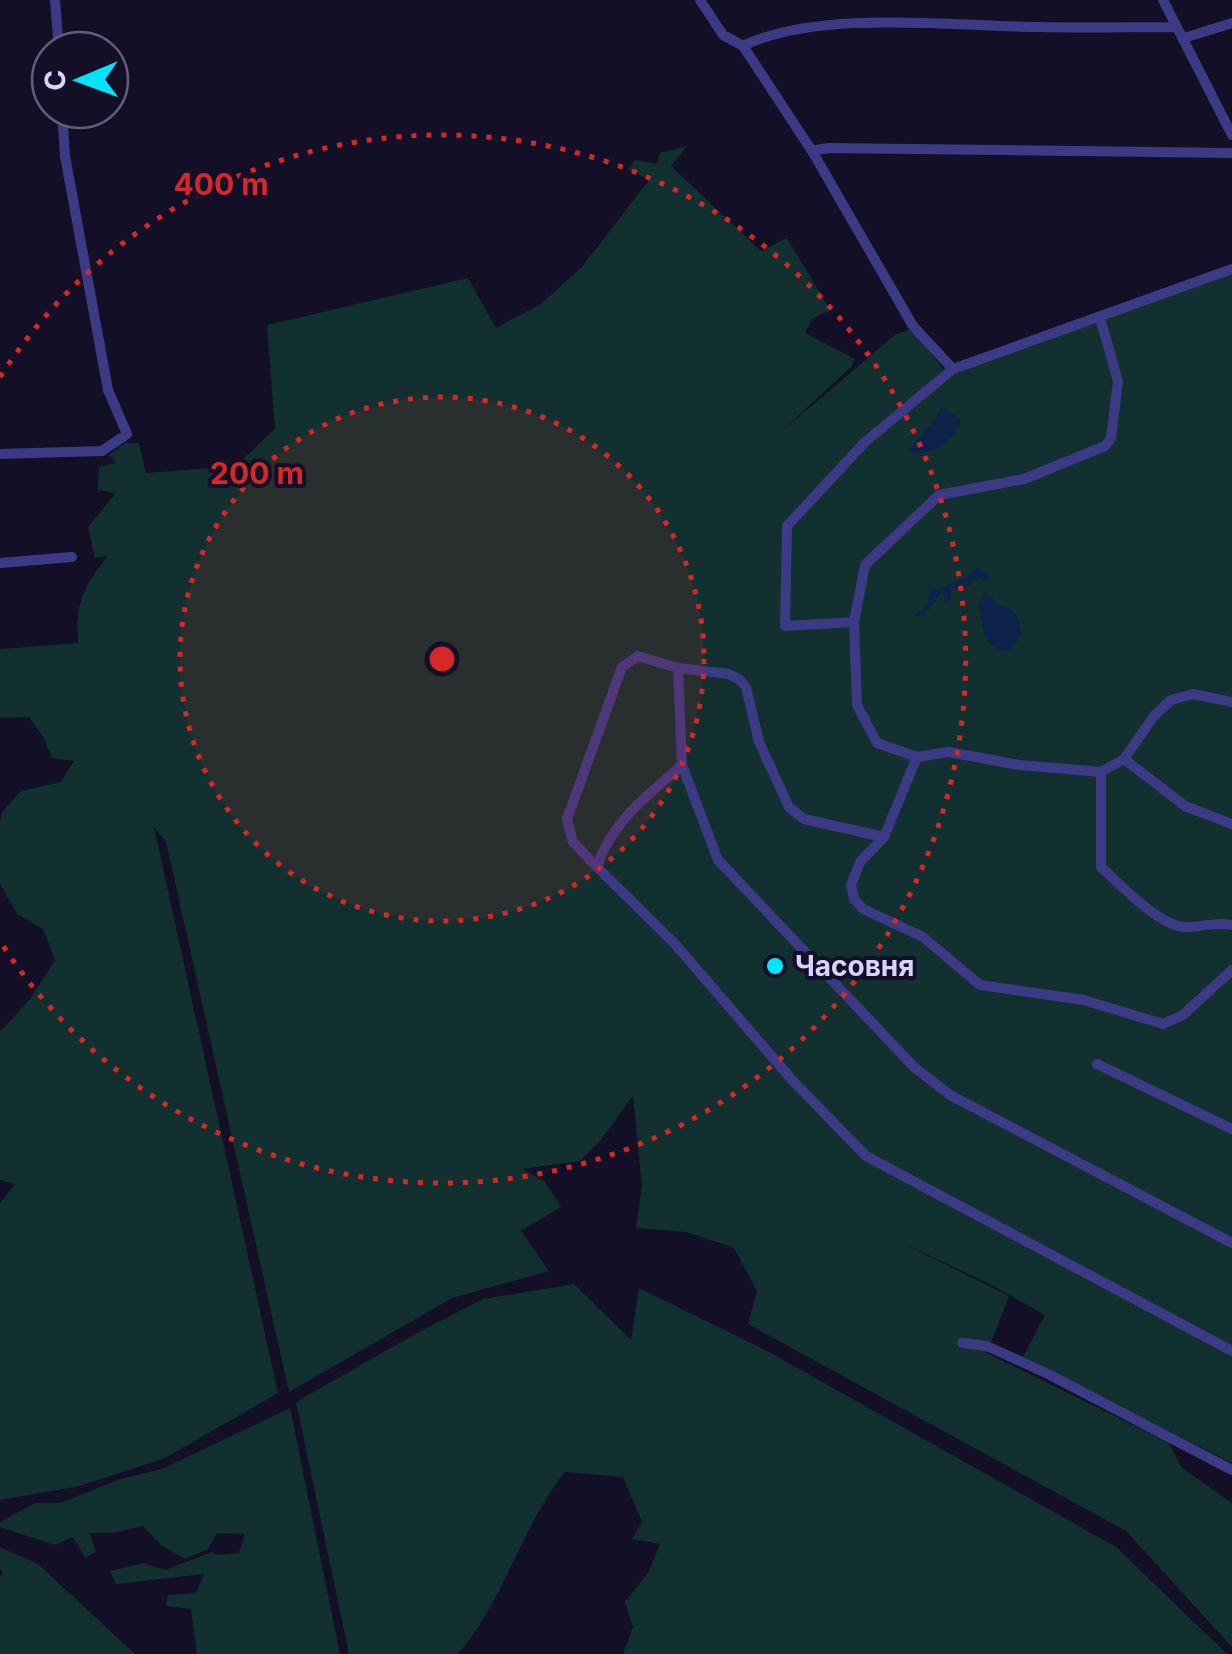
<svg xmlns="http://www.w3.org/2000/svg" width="1232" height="1654" font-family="Inter,sans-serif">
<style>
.green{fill:#12302f}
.water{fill:#0c2248}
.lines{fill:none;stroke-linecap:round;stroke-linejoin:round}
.street{stroke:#3d3a85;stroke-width:10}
.ring{fill:none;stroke:#d62828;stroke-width:5;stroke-dasharray:5 10}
.poi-dot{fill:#00e5ff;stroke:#130f26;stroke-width:4}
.labels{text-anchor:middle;stroke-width:8;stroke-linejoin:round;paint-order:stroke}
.poi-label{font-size:28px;font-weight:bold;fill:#d9d4ff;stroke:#130f26;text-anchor:start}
.centre{fill:#d62828;stroke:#130f26;stroke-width:5}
.ring-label{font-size:30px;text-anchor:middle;font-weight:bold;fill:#d62828;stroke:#130f26;stroke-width:8;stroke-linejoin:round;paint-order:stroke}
</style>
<rect width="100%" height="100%" fill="#130f26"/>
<path class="green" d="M 687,146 L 671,166 L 761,251 L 787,238 L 830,310 L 812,319 L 805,333 L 855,359 L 851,367 L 782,431 L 896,334 L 913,329 L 943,369 L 1093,315 L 1232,271 L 1232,1463 L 1023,1357 L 1045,1315 L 990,1284 L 898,1241 L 1009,1296 L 987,1353 L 1169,1443 L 1181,1467 L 1232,1503 L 1232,1647 L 1126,1531 L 748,1324 L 757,1291 L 734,1248 L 687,1232 L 636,1228 L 642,1187 L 633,1095 L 601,1140 L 580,1161 L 522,1169 L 544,1181 L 561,1207 L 521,1231 L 549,1271 L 452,1298 L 289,1392 L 166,842 L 154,827 L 278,1393 L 165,1458 L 80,1486 L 0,1500 L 0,1203 L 15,1184 L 0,1180 L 0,1032 L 30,999 L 55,960 L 43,929 L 17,914 L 0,884 L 0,823 L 2,812 L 21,791 L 61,782 L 74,761 L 52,758 L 45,740 L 29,717 L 0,718 L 0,649 L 78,643 C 75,605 83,586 108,556 L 95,558 L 88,527 L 116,493 L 98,490 L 99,467 L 116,463 L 109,455 L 125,443 L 139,443 L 146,473 L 236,466 L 275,429 L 267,325 L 468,278 L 496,328 L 541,304 L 582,267 L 649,180 L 628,169 L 635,160 L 657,164 L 660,153 Z
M 574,1284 L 631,1340 L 639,1288 L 769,1352 L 1116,1547 L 1227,1654 L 623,1654 L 633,1627 L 625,1602 L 648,1573 L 660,1544 L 632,1539 L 642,1522 L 623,1477 L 565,1472 C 521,1527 504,1601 458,1654 L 349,1654 L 296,1402 L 415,1334 L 483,1299 Z
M 290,1408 L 340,1654 L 197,1654 L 191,1609 L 166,1606 L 168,1595 L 196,1593 L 204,1574 L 116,1584 L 110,1571 L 143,1563 L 165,1570 L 212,1552 L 218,1555 L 239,1553 L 245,1534 L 217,1533 L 208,1549 L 185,1559 L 161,1545 L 143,1526 L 113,1533 L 90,1533 L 96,1552 L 85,1558 L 73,1537 L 55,1545 L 0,1527 L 0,1522 L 35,1503 L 61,1503 L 117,1480 L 162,1469 Z
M 0,1547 L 38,1564 L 135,1654 L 0,1654 L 0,1576 L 3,1572 L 0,1569 Z"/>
<path class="water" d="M 943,408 L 961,420 C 953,442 937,453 913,454 L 909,452 C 917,435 938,421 940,409 Z
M 978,567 L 991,578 L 987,581 L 979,578 L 966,587 L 951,589 L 951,600 L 945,602 L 943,591 L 924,615 L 914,616 L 927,605 L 930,588 L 935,590 L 966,578 Z
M 984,593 L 992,597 L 995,604 C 1014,607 1019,616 1022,634 L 1011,649 L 1000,651 L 986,640 L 978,605 Z"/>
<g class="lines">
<path class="street" d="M 55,0 L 59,50
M 700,0 L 723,35 L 743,46 L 812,151 L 913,326 L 953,369
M 1163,0 L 1232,135
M 1184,38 L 1232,23
M 743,46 C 819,9 954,26 1039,27 C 1085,28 1131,27 1177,27
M 812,151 L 828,148 L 1232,153
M 1100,318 L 1118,381 L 1111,438 L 1105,446 L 1024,479 L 939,495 L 865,565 L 854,622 L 857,705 L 877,743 L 917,757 L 949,752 L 1019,765 L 1101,772 L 1124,759 L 1154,716 L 1171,700 L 1193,694 L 1232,702
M 0,454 L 102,451 L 127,434 L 108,390 L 65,156 L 62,110
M 0,563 L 72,557
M 854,622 L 785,626 L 787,526 L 865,442 L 953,369 L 1232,269
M 678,668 L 682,765 L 718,860 L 914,1067 L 950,1095 L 1232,1243
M 917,757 L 884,837 L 860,862 L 851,885 L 854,899 L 863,909 L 923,937 L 980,985 L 1084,1000 L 1163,1024 L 1183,1015 L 1232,970
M 1124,759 L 1185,806 L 1232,824
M 682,765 C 648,795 611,822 597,867 L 675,944 L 793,1081 L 866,1156 L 1232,1351
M 1101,772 L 1101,867 C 1121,885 1158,925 1184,927 C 1201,928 1215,921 1232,925
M 597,867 L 573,842 L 567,819 L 622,667 L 638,656 L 678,668 L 729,674 L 739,679 L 746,687 L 759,742 L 789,807 L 804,819 L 884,837
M 1097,1064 L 1232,1129
M 962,1343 L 987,1346 L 1048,1374 L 1232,1470"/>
</g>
<circle cx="442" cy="659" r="262" fill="#d62828" fill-opacity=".12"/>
<g class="ring">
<circle cx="442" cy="659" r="262"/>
<path d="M0 377A524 524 0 1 1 0 941"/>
</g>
<circle class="poi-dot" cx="775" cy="966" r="10"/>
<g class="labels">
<g class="poi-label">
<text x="795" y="976">Часовня</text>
</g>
</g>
<circle cx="442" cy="659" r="15" class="centre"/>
<g class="ring-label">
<text x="221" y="195">400 m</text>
<text x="257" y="484">200 m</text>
</g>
<g transform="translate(80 80) rotate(269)"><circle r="48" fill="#130f26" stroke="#625e7d" stroke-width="2.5"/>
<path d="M0-8L18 38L0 25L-18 38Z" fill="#00e5ff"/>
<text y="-15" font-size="28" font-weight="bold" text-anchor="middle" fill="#d9d4ff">С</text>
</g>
</svg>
